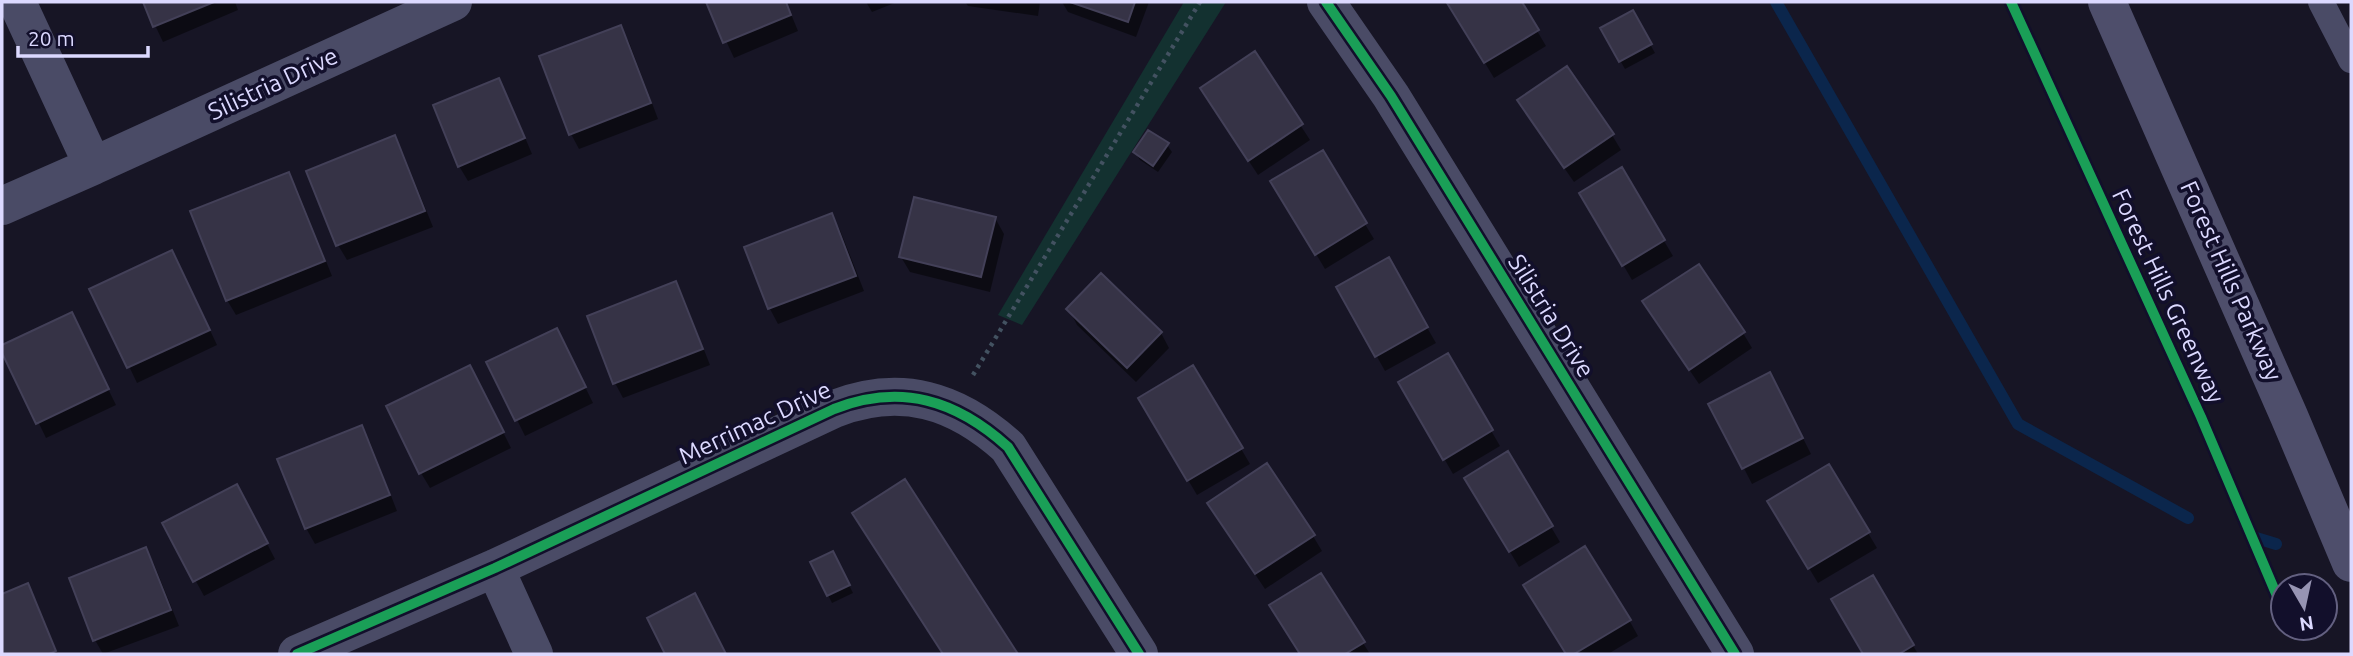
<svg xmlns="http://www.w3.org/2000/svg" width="2353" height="656" font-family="Ubuntu,sans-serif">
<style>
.green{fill:#133130}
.shadow{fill:#0007}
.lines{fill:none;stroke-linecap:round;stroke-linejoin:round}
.stream{stroke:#0b264c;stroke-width:12}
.building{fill:#363346;stroke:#434058;stroke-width:2}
.path{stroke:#435261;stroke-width:4.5;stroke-dasharray:3.5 5;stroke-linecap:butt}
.lane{stroke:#4a4b66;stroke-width:26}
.street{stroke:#4a4b66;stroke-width:38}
.secondary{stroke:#4e4e6b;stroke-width:38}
.cycleway-casing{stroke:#120f2b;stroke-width:15}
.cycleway{stroke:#1a9f57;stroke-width:10}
.labels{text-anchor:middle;stroke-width:7;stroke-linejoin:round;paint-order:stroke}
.street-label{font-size:24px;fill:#dcd9ff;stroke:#120f2b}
</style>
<rect width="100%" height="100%" fill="#171525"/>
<path class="green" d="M 1184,2 L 1226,2 L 1022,325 L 998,315 Z"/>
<path class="shadow" d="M 144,2 L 235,2 L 238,10 L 163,42 Z
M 708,2 L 786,2 L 798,31 L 734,58 Z
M 866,2 L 897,2 L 872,12 Z
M 965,2 L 1040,2 L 1038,16 L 968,6 Z
M 1062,2 L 1149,2 L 1136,37 L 1068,12 Z
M 1452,2 L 1520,2 L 1546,46 L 1494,78 L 1449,3 Z
M 1632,12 L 1655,53 L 1625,69 L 1602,29 Z
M 620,27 L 629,42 L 658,119 L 579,149 L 571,134 Z
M 1254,54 L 1310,140 L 1258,175 L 1211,104 Z
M 499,80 L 507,95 L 532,154 L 468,181 L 459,166 Z
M 1528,116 L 1612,135 L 1621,150 L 1574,182 Z
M 395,138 L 403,153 L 433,227 L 347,260 L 338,245 Z
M 1167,145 L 1172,152 L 1158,172 L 1140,160 L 1135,152 Z
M 1322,153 L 1374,239 L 1325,269 L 1273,182 Z
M 1621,169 L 1673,256 L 1632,280 L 1581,193 Z
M 288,174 L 297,189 L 332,276 L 236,315 L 227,300 Z
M 831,215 L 840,230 L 864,291 L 778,324 L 770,309 L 746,248 Z
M 995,218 L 1004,234 L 990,292 L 910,272 L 901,257 Z
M 1388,260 L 1436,343 L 1385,371 L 1338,287 Z
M 180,267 L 217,345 L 137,383 L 92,289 Z
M 676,284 L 684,299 L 710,365 L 623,398 L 615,383 Z
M 1069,309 L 1161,333 L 1169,348 L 1136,382 L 1077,325 Z
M 71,314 L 116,405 L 46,438 L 2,347 Z
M 1653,317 L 1743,333 L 1752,348 L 1699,384 Z
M 565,346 L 593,403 L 525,436 L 489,363 Z
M 1447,355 L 1500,446 L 1453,474 L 1400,382 Z
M 1193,367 L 1250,464 L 1197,495 L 1140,399 Z
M 478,382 L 511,448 L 430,488 L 421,473 Z
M 1778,389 L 1811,454 L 1752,484 L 1711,404 Z
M 361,427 L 370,442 L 397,511 L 315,544 L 306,528 Z
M 1507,453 L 1560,542 L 1519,567 L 1466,478 Z
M 1829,467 L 1877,548 L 1818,583 L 1769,502 Z
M 245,501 L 275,559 L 204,596 L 164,523 Z
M 1218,519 L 1313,536 L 1322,551 L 1265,589 Z
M 145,549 L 154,564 L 179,626 L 103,654 L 95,640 L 71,579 Z
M 837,561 L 853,593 L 832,603 L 828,595 Z
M 1872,577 L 1918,654 L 1865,654 L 1833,600 Z
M 27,585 L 36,600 L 58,654 L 2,654 L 2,595 Z
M 1534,601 L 1629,620 L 1638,636 L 1608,654 L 1567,654 Z
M 1280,621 L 1363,643 L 1370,654 L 1301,654 Z"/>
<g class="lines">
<path class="stream" d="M 1776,2 L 2018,424 L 2188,518
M 2253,537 L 2276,544"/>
</g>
<path class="building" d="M 143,2 L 214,2 L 153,27 Z
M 706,2 L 786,2 L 791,15 L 723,43 Z
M 1070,2 L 1135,2 L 1128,22 Z
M 1522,2 L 1539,30 L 1484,63 L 1447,3 Z
M 1633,10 L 1652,44 L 1619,62 L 1600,28 Z
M 621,25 L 651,103 L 569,135 L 539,56 Z
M 1255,51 L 1303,124 L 1248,161 L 1200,88 Z
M 1567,66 L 1614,134 L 1564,168 L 1517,100 Z
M 499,78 L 525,138 L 458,167 L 433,105 Z
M 1148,130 L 1169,143 L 1153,166 L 1133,152 Z
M 395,135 L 425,211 L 336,246 L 306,171 Z
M 1323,150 L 1367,223 L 1315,255 L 1270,181 Z
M 1622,167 L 1665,240 L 1622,266 L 1579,193 Z
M 289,172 L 325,261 L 226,301 L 190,211 Z
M 914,197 L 996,217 L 981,277 L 899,257 Z
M 832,213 L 856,276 L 768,309 L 744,247 Z
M 172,250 L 210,330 L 127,368 L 89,289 Z
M 1389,257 L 1428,327 L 1375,357 L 1336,287 Z
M 1699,264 L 1745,332 L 1689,370 L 1642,301 Z
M 1101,273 L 1162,332 L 1127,368 L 1066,309 Z
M 676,281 L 703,349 L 613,384 L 587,316 Z
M 72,312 L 109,389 L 36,424 L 2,353 L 2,345 Z
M 557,328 L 586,387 L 515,421 L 486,362 Z
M 1448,353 L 1493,430 L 1443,460 L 1398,382 Z
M 470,365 L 504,432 L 419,474 L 386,406 Z
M 1193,365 L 1243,448 L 1187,481 L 1138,398 Z
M 1770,372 L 1803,438 L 1742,469 L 1708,404 Z
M 362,425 L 390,495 L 305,529 L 277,459 Z
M 1508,451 L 1553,526 L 1509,552 L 1464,478 Z
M 1267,463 L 1315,535 L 1255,574 L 1207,503 Z
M 1829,464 L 1870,532 L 1808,569 L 1767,501 Z
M 905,479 L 1018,654 L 943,654 L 852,513 Z
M 237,484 L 268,543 L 193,582 L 162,523 Z
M 1585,546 L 1631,620 L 1574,654 L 1566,654 L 1523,585 Z
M 146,547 L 171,610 L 93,641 L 69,578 Z
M 833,551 L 850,585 L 827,596 L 810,562 Z
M 1321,573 L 1365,642 L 1345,654 L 1300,654 L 1269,605 Z
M 1873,575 L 1914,645 L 1899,654 L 1863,654 L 1831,599 Z
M 28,583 L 56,651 L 49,654 L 2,654 L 2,594 Z
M 695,593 L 726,654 L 665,654 L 647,618 Z"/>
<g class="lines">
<path class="path" d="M 973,375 L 1200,2"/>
<path class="lane" d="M 2321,2 L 2351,60"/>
<path class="street" d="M 1326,2 L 1391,96 L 1735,654
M 93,166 L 453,2
M 2,206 L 93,166 L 17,2
M 495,568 L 534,654
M 297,654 L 495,568 L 834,409 C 901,383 956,400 1008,447 L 1139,654"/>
<path class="secondary" d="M 2107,2 L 2289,416 L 2351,563"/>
<g class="cycleway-casing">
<path id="cycleway" d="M 1326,2 L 1391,96 L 1735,654
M 2011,2 L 2201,417 L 2283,610
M 297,654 L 495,568 L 834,409 C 901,383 956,400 1008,447 L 1139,654"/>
</g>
<use href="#cycleway" class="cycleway"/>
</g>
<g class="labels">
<g class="street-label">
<text transform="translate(273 84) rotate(-25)" y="8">Silistria Drive</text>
<text transform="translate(2231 281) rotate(66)" y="8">Forest Hills Parkway</text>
<text transform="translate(2168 296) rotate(65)" y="8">Forest Hills Greenway</text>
<text transform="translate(1551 316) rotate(58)" y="8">Silistria Drive</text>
<text transform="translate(755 423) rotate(-25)" y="8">Merrimac Drive</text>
</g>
</g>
<rect width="2353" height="656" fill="none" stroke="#dcd9ff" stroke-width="7"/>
<g transform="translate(2304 607) rotate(171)"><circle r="33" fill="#120f2b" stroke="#636080" stroke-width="2"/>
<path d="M0-5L12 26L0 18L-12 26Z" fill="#9794b3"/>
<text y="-10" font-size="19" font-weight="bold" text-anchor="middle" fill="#dcd9ff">N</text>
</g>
<path d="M18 46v10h130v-10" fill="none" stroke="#dcd9ff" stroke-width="3.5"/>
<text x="28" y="46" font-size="21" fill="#dcd9ff" stroke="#120f2b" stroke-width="5" paint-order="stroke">20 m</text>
</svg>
